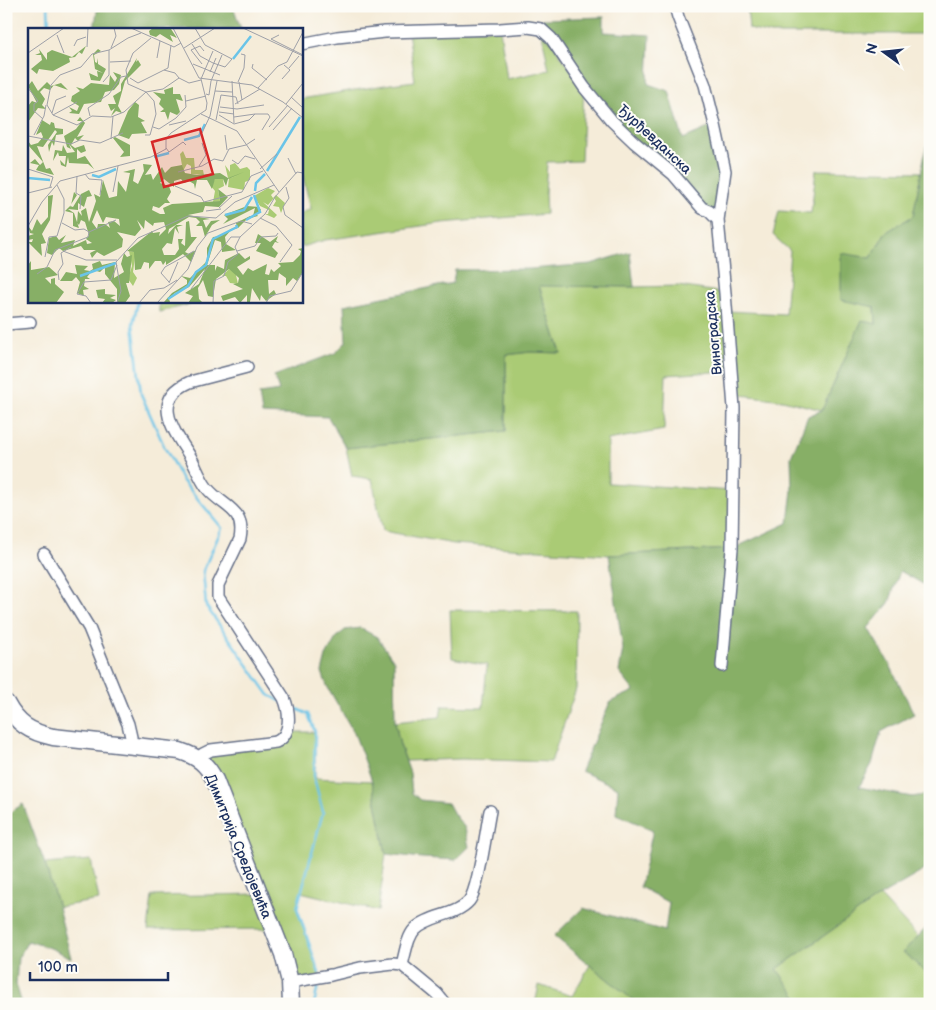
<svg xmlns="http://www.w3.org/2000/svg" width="936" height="1010" font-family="'Balsamiq Sans',sans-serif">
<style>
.green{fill:#aacb74;stroke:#627d69}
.forest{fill:#87af66;stroke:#516f62}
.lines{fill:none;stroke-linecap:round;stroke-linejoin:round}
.stream{stroke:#6ac4e8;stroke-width:2.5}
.street-casing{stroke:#677189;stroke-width:14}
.secondary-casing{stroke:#677189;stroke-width:19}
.street{stroke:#fff;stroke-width:11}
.secondary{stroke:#fff;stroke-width:16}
.labels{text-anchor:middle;stroke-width:4;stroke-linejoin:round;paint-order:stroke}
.street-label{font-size:14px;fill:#1b2f5e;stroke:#fdfcf7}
.inset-river{fill:none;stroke:#6ac4e8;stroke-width:2.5}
.inset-road{fill:none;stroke:#9ea0a8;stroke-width:1}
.view{fill:#d62828;fill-opacity:0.15;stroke:#d62828;stroke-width:2.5}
.inset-edge{fill:none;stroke:#1b2f5e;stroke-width:2.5}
</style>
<rect width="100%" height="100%" fill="#fdfcf7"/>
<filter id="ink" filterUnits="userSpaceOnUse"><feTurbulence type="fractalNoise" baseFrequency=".02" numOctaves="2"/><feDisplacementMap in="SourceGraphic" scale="10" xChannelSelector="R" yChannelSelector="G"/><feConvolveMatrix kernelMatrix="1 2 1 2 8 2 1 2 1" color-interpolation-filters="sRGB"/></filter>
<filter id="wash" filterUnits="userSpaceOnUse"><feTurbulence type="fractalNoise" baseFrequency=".0096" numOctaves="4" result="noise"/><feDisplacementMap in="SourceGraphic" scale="20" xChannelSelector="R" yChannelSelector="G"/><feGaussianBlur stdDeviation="1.12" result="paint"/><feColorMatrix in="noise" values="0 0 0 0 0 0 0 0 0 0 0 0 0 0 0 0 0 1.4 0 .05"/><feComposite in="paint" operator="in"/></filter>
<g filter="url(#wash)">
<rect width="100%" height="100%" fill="#f5ecd9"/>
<path class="green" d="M 747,6 L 930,6 L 930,34 L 770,34 L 749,29 Z
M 500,29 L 507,79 L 549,70 L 541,29 L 584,87 L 581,161 L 547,162 L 545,194 L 546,214 L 442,223 L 325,240 L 301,247 L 301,213 L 311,209 L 301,169 L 301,99 L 391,84 L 415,81 L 408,31 Z
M 816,170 L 921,172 L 913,216 L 885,233 L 871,258 L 842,254 L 875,307 L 876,324 L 862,321 L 822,410 L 783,400 L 733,394 L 731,371 L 666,375 L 664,430 L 608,440 L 608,483 L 733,491 L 732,549 L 609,555 L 454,544 L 383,531 L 372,479 L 352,476 L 346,448 L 506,431 L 506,355 L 530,352 L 561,353 L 539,285 L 634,287 L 678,286 L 725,293 L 727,311 L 785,314 L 790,251 L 773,235 L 779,211 L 811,213 Z
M 159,301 L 204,301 L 159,312 Z
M 450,610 L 577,611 L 576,689 L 551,762 L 462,759 L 406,761 L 400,745 L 395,722 L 440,717 L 442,706 L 483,707 L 487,665 L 452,658 Z
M 286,732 L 315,732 L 315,778 L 372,781 L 386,854 L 378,911 L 301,892 L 297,908 L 320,977 L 290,982 L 273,929 L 148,930 L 152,896 L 259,894 L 198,758 L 276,742 Z
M 91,860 L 99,900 L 58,907 L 45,864 Z
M 880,896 L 918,937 L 903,952 L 930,976 L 930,1004 L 802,1004 L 777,969 Z
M 590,965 L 638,1004 L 535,1004 L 539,985 L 572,996 Z"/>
<path class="forest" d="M 98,6 L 233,6 L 241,29 L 94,29 Z
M 604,17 L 604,32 L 650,35 L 648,84 L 669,91 L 683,139 L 715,125 L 725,171 L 718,220 L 634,142 L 541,29 L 543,19 Z
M 930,137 L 930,588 L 900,571 L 889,603 L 868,628 L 889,663 L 914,714 L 881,732 L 872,764 L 859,787 L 912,797 L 930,794 L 930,867 L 880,896 L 777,969 L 802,1004 L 638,1004 L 554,936 L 583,908 L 665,931 L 669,903 L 640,887 L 653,830 L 616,814 L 618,788 L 581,771 L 610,702 L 634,691 L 619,672 L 623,649 L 609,555 L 732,549 L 788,523 L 792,490 L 791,457 L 808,416 L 822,410 L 862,320 L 876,324 L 875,307 L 841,300 L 841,253 L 871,258 L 885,233 L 913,216 L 926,147 Z
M 630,252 L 634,287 L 539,286 L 561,353 L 530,352 L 506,355 L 506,431 L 346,448 L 328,417 L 262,414 L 259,394 L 279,391 L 274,376 L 335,353 L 346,342 L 344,305 L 453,283 L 455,270 L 530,269 L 591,264 Z
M 360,628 L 377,637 L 394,661 L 395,722 L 400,745 L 410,773 L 412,793 L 420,800 L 448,803 L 454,814 L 465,828 L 469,847 L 456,860 L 422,858 L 386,854 L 372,781 L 364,759 L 354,733 L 327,686 L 322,672 L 326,656 L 336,638 L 345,630 Z
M 23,804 L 45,864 L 58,907 L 71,958 L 53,949 L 28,941 L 18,958 L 16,984 L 22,1004 L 6,1004 L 6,815 Z
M 930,924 L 930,976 L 903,952 Z"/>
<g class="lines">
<path class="stream" d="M 48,6 L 49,29
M 138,301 L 133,324 L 141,394 L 164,446 L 182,480 L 222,528 L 203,571 L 206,606 L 269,695 L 280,701
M 292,707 L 308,714 L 315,732 L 314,778 L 323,812 L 297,908 L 319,973
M 314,1004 L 319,981"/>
</g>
</g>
<g filter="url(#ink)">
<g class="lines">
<g class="street-casing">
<path id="street" d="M 675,6 L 678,17 L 705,85 L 715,125 L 725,171 L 718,220 L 725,293 L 734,408 L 732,549 L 722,666
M 301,44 L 337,37 L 385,32 L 500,29 L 528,27 L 541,29 L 551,38 L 584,87 L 612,121 L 634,142 L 673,174 L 702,208 L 709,211 L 718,220
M 6,324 L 30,322
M 44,554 L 89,628 L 128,724 L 131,737 L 131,745
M 198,758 L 203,754 L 211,750 L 276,742 C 292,735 290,712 284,698 L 218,597 L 218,585 L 240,539 C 246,508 222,507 207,488 C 200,479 196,467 191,458 C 175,432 149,400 190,382 L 247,367
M 402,965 C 405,954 407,937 415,929 C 429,915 456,916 469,901 C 479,888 486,830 490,811
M 290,982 L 331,975 L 360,968 L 393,964 L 402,965 L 437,994 L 445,1004"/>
</g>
<g class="secondary-casing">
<path id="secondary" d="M 6,703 C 17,724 30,732 53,737 L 180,751 C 198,757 206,763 215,780 L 283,954 L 290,982 L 291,1004"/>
</g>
<use href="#street" class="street"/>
<use href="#secondary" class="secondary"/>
</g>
</g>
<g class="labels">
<g class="street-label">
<text transform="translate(655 139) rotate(43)" y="5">Ђурђевданска</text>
<text transform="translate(713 333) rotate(-95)" y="5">Виноградска</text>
<text transform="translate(239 846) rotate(68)" y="5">Димитрија Средојевића</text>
</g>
</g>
<g transform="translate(28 28)">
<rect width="275" height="275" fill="#f5ecd9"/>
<path d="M 155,123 L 158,130 L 166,130 L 167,142 L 175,142 L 176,147 L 163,146 L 163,138 L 159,136 L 155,143 L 152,126 ZM 207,135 L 212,141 L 219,139 L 222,142 L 222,152 L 217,154 L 216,162 L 200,159 L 201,150 L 209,148 L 200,150 L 197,137 L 202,144 L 202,137 ZM 187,151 L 195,151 L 196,158 L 190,161 L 192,173 L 185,174 L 187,163 L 183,158 ZM 240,160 L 247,163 L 243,167 L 245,170 L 248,167 L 257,175 L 253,185 L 251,179 L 245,178 L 248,173 L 246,170 L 240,177 L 235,174 L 249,187 L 246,190 L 237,186 L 240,186 L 241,182 L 232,178 L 226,168 ZM 101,223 L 107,224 L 107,229 L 105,244 L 109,250 L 105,258 L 100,251 L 104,238 ZM 201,241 L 207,243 L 210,256 L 202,255 L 198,248 L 194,248 Z" fill="#aacb74"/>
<path d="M 125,0 L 143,1 L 149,10 L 142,7 L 145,14 L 132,6 L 128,9 L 122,7 L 121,3 ZM 58,18 L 54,26 L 51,24 L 47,29 L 41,30 L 42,34 L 25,43 L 11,41 L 9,46 L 3,41 L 14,32 L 13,27 L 7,27 L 12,25 L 11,21 L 19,32 L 19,25 L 24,22 L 44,29 ZM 70,21 L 73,23 L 66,27 L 67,34 L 69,35 L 70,30 L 70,36 L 78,41 L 72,53 L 63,52 L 61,45 L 70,49 L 69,43 L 75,45 L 67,41 L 65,26 ZM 109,30 L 108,34 L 110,32 L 113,37 L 97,53 L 90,78 L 94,85 L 88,83 L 83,88 L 87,80 L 83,83 L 80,76 L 88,76 L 85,68 L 93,63 L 93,56 ZM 85,44 L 93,47 L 91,56 L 86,62 L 77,64 L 73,74 L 56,76 L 51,86 L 41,85 L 44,83 L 41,79 L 49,83 L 51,78 L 43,73 L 44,68 L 52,63 L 48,59 L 55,61 L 63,55 L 81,57 L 82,47 L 87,54 L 89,50 ZM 4,53 L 10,63 L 19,54 L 23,58 L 33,55 L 40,62 L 26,57 L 22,62 L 16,60 L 12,64 L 17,71 L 14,77 L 18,81 L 10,80 L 0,94 L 0,78 L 4,73 L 9,75 L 0,58 ZM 145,59 L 145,66 L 152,66 L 155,73 L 148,71 L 152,84 L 149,87 L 142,84 L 140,92 L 137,84 L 132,84 L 136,81 L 131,76 L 133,71 L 125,64 L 137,66 L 136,62 ZM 107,74 L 111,77 L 110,89 L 117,93 L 113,94 L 119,105 L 104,106 L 101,111 L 90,107 L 100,83 ZM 52,89 L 57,95 L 49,109 L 56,107 L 50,113 L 47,110 L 43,117 L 47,120 L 56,117 L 58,123 L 53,125 L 49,121 L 49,131 L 57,128 L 66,141 L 60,136 L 41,135 L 40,129 L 38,139 L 33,137 L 32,132 L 37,137 L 38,128 L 31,128 L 30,124 L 25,133 L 27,122 L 34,123 L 35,117 L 39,125 L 47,124 L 41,116 L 43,121 L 39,119 L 36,108 L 48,101 L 54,93 L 49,93 ZM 14,92 L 22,97 L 23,94 L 26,95 L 27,100 L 35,101 L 35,106 L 28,107 L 26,118 L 24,114 L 21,124 L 20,117 L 29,104 L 27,102 L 15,119 L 9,118 L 18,141 L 22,140 L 26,147 L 11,143 L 8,142 L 11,137 L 2,135 L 7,131 L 12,137 L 15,134 L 0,117 L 0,113 L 3,117 L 10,115 L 15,109 L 13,104 L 8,107 ZM 87,109 L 102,117 L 102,128 L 92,129 L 96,124 L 85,110 ZM 115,136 L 124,137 L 117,147 L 123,146 L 125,152 L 134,139 L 137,145 L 143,139 L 154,137 L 157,145 L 169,147 L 192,145 L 200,150 L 216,144 L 200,151 L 198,158 L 195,151 L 187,151 L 184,161 L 179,152 L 169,152 L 167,161 L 166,156 L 161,153 L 156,155 L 153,151 L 146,153 L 146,159 L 136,151 L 132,155 L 141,158 L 143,164 L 139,171 L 142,175 L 137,175 L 131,180 L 125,178 L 124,182 L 132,186 L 137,186 L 135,180 L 144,176 L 192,173 L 190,161 L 200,169 L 191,179 L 177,178 L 175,184 L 160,187 L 182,191 L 175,192 L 178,200 L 183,193 L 192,192 L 184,197 L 177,209 L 174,198 L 168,198 L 172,194 L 168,190 L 161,189 L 141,201 L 140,206 L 148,197 L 155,197 L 149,199 L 151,206 L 147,200 L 144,216 L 139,215 L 134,221 L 136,227 L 147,227 L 151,221 L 150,211 L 155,211 L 153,215 L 157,218 L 158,194 L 161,193 L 163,209 L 169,209 L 157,224 L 161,226 L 168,222 L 163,234 L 155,226 L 138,237 L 138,233 L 135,237 L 133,233 L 127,233 L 121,241 L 121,235 L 116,234 L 113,241 L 107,242 L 106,224 L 99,223 L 124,203 L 125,205 L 132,204 L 131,208 L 138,201 L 136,194 L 126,195 L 125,198 L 117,192 L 116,201 L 109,192 L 113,201 L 107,208 L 89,204 L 95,211 L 94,219 L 76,228 L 69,224 L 64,230 L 62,225 L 68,222 L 56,222 L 53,218 L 35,223 L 31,220 L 24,227 L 19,225 L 21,210 L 28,208 L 31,212 L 38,207 L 33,215 L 47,212 L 45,218 L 58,212 L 59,216 L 64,215 L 58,211 L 61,207 L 57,194 L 53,192 L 51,197 L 49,195 L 50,183 L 54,188 L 53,183 L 58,180 L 61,194 L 68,173 L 66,166 L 72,169 L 75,152 L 81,170 L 89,168 L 90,153 L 98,164 L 102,145 L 95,144 L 107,141 L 105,153 L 110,156 L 116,143 ZM 69,182 L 75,195 L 78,189 L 91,191 L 92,198 L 86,193 L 80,194 L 82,200 L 77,196 L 70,196 L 69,201 L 64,194 ZM 61,162 L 64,168 L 59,169 L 56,179 L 50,175 L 50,182 L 40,181 L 46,185 L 51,200 L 45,198 L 45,201 L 45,185 L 37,183 L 43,177 L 46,164 L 49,167 L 42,178 L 45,179 L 53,166 ZM 25,167 L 22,192 L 14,206 L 18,215 L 13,216 L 14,228 L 0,214 L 4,214 L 5,211 L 0,212 L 0,208 L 6,206 L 2,205 L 0,198 L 4,203 L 9,191 L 13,197 L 20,189 L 20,168 ZM 219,178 L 231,179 L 233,182 L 228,186 L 230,188 L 219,191 L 210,200 L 203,202 L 197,209 L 198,216 L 208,222 L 194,224 L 193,214 L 187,212 L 179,237 L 187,237 L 187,243 L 189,238 L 196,241 L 197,232 L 211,225 L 217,231 L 222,228 L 222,231 L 209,239 L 215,247 L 220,240 L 225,243 L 239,236 L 237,246 L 241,247 L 243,241 L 246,244 L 253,238 L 250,235 L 265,234 L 272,227 L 273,223 L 270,221 L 275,220 L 275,244 L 269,253 L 265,250 L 258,258 L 258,250 L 251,245 L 250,252 L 240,252 L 241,266 L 246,262 L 248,266 L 238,273 L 233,267 L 232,273 L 224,260 L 222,274 L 219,274 L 219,267 L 212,275 L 207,269 L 195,273 L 193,268 L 215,261 L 205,256 L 210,255 L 211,250 L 201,241 L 188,251 L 185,269 L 180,268 L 175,252 L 170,260 L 171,271 L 175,275 L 160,275 L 165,268 L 157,265 L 171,256 L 177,241 L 161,259 L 147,265 L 141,271 L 142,274 L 136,274 L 144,265 L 159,256 L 159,252 L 153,248 L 162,250 L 179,233 L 179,220 L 185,209 L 193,208 L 203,201 L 209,199 L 208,195 L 222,188 L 225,188 L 227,180 L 195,196 L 200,191 L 196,187 ZM 230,206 L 242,214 L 250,208 L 248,213 L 251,215 L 247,214 L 244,219 L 250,225 L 247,230 L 228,223 L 233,215 L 227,215 ZM 96,225 L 99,229 L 104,227 L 101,255 L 98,255 L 102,268 L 97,275 L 89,275 L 89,261 L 77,246 L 77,239 L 72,244 L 65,242 L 59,249 L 62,251 L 57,251 L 56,258 L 61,261 L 55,262 L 56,268 L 49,265 L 52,254 L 48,249 L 44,253 L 32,253 L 38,244 L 49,246 L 47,237 L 60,238 L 56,242 L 62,243 L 65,241 L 64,236 L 72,233 L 74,237 L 87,234 L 86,250 L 96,244 L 93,236 ZM 3,233 L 3,242 L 21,239 L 30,247 L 17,250 L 23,256 L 23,251 L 27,250 L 27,256 L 36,264 L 28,275 L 0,275 L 0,237 ZM 77,261 L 77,266 L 88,267 L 82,270 L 88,272 L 84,275 L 74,275 L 77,271 L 70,270 L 68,262 Z" fill="#87af66" fill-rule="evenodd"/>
<path class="inset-river" d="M 205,31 L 223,8M 156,112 L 171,108 L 177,96M 126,129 L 141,125M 239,143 L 272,89M 64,147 L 71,149 L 88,141M 0,150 L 22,152M 227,163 L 228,155 L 237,146M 197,187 L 216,182 L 224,169M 218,192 L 232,184 L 226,167M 52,248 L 88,235M 140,271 L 160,258 L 168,244 L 178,237 L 185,211 L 209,199 L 208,197"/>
<path class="inset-road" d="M 103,0 L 146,19 L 153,15M 145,0 L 171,50 L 224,57 L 255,74 L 275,90M 215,0 L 275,28M 113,5 L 100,10 L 81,22 L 64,26 L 53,39 L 32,47 L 23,57 L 19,77 L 25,87 L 49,97 L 64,88 L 83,89 L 96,84 L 118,64M 29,7 L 36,25M 251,7 L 243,11 L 275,27M 164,16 L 172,28 L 185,35 L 197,39 L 204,31 L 177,17 L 167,0M 46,18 L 49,12 L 58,9M 59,19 L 60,0M 83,20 L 88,8 L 86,0M 156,20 L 187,0M 0,25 L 36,0M 129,30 L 132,13M 82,34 L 103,33M 165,36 L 192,47M 174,36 L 163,22 L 172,18 L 176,23M 225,36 L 224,40 L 239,52M 261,40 L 271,28M 136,42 L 147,45 L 151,50M 182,44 L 188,30M 102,50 L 110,55 L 140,40 L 143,17M 254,51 L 262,42 L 256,37M 183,53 L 194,27M 204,53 L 206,95M 75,54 L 81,47 L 81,22M 210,54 L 216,40 L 217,27 L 213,26M 211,54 L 214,72M 0,60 L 10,73 L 6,76 L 6,83 L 15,91M 230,60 L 250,38 L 259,34 L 275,4M 187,63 L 204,64M 118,64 L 100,56 L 98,42 L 105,25 L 123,10M 118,64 L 135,61 L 151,50 L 161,55 L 173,52M 178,66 L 181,67 L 183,53M 263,69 L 275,80M 158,73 L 178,68M 207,76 L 232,61M 258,76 L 275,55M 192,79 L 209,81 L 236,77M 191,84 L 206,86M 24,85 L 28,72 L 38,68M 173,86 L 209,103 L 251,164M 25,87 L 49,74M 191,87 L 206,96M 62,88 L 60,80 L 81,66 L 93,49 L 98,48M 206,89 L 227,86M 188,92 L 193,67 L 208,69 L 210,76M 206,96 L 221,92 L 227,86 L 240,86 L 242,89 L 234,102M 141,97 L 158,93M 125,99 L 131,101 L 148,90 L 158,79 L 157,67M 241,99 L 260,77M 245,102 L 264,80M 174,105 L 182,88 L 189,53M 6,107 L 16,88 L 18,77M 117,107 L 122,107 L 128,86 L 126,73 L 118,64M 197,107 L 199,122M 0,108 L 43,116 L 52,112 L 72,115 L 95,105M 83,111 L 85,88M 138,120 L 141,124 L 155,114 L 158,117M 260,130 L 268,146M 204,132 L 210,136 L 217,128 L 227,131M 171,138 L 178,127 L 174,115M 0,141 L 25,149 L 22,159M 232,141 L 249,126M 150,144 L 174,138 L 186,131 L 195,133 L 201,121 L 218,117 L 227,111M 57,146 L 61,151 L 74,152 L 72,167M 49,148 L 48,165 L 53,168 L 52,181M 147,158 L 173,169 L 176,174 L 214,164 L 223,148 L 235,143M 258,159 L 261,170 L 255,179 L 257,187 L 275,200M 85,164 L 90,138M 0,165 L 24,159M 191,180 L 204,168M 178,183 L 193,181M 232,190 L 248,198 L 264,217 L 252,234M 0,198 L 14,174 L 32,153 L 123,129 L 138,121 L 138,111 L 143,105 L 178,82 L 179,75 L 173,51 L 185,23M 61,204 L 88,192M 35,223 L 58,232 L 89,232M 209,223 L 227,218 L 233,209 L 248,208 L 250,205M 17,229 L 21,209 L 29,208 L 36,185 L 36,171 L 29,157M 9,246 L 19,239 L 27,222 L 60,209 L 61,204 L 56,201 L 47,202 L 34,195M 31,252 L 30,244 L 35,236 L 33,225 L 43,219M 141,254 L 133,245 L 137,239 L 166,223M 141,255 L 150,234M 163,261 L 203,209 L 212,209M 63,275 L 58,268 L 49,266 L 56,254 L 83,252 L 89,237M 89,275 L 93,263 L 88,234 L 110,210 L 160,188 L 188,190 L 207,174 L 246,157M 111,275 L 122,262 L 136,260 L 149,252M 129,275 L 160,241 L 169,219 L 180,205 L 213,193 L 224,196M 185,275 L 186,253 L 196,248 L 200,234 L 210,226 L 207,219 L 212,209 L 237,186 L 247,169 L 269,144 L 275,145M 238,275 L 242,268 L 263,263 L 275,244"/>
<path class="view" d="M 172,101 L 185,146 L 136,159 L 124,114 Z"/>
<rect width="275" height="275" class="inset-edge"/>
</g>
<rect width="936" height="1010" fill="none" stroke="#fdfcf7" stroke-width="25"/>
<g transform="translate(884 52) rotate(285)" stroke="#fdfcf7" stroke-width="4" paint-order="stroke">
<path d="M0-4L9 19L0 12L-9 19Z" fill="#1b2f5e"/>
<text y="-8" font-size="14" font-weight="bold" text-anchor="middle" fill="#1b2f5e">N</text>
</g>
<path d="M30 972v8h138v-8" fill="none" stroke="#1b2f5e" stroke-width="2.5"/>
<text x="38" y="972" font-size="15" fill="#1b2f5e" stroke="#fdfcf7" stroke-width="4" paint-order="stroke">100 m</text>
</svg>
